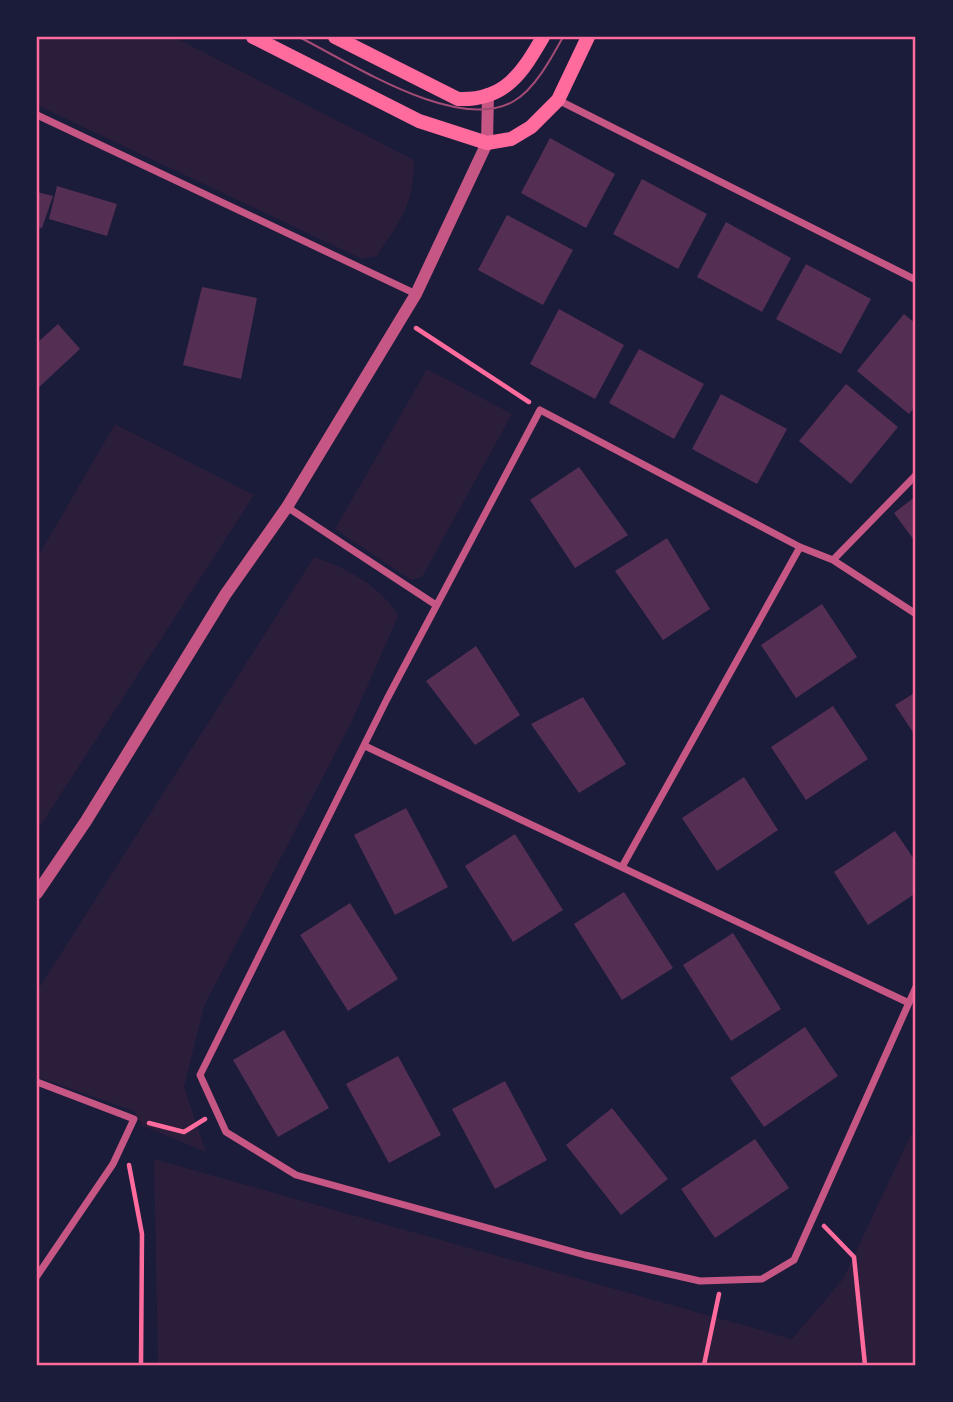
<svg xmlns="http://www.w3.org/2000/svg" width="953" height="1402" font-family="'Playfair Display',serif">
<style>
.green{fill:#2a1e3b}
.building{fill:#542f53}
.lines{fill:none;stroke-linecap:round;stroke-linejoin:round}
.path{stroke:#ff6b9d;stroke-width:4.5}
.minor{stroke:#c65784;stroke-width:7}
.tertiary{stroke:#c65784;stroke-width:12}
.secondary{stroke:#ff6b9d;stroke-width:14}
.tram{stroke:#a44b75;stroke-width:2}
.neatline{fill:none;stroke:#ff6b9d;stroke-width:2.5}
</style>
<rect width="100%" height="100%" fill="#1b1b3a"/>
<path class="green" d="M 37,37 L 174,37 L 414,160 C 413,207 402,217 377,256 L 362,259 L 37,105 Z
M 427,369 L 512,414 L 422,577 L 411,580 L 335,529 Z
M 115,424 L 254,495 L 37,831 L 37,558 Z
M 314,557 C 344,566 384,588 398,616 L 352,721 L 204,1006 L 184,1087 L 206,1152 L 143,1126 L 134,1111 L 37,1077 L 37,991 Z
M 916,1124 L 916,1365 L 158,1365 L 154,1159 L 792,1339 L 843,1279 Z"/>
<path class="building" d="M 550,138 L 615,174 L 586,228 L 521,193 Z
M 642,179 L 707,214 L 678,269 L 613,234 Z
M 57,186 L 117,204 L 107,236 L 49,219 Z
M 37,192 L 53,196 L 42,228 L 37,227 Z
M 507,215 L 573,250 L 543,305 L 478,270 Z
M 726,222 L 791,258 L 762,312 L 697,277 Z
M 806,264 L 871,299 L 841,354 L 776,319 Z
M 202,287 L 257,298 L 241,379 L 183,365 Z
M 559,309 L 624,345 L 595,399 L 530,364 Z
M 904,314 L 916,324 L 916,405 L 909,414 L 857,371 Z
M 58,324 L 80,349 L 37,389 L 37,343 Z
M 639,349 L 704,384 L 674,439 L 609,403 Z
M 846,384 L 898,427 L 851,484 L 799,441 Z
M 721,394 L 787,429 L 757,484 L 692,449 Z
M 579,467 L 628,535 L 575,568 L 530,500 Z
M 916,496 L 916,543 L 894,513 Z
M 667,538 L 710,609 L 663,640 L 615,571 Z
M 822,604 L 857,657 L 796,698 L 761,645 Z
M 476,646 L 520,715 L 475,745 L 426,681 Z
M 916,692 L 916,737 L 895,705 Z
M 583,697 L 626,764 L 579,793 L 531,724 Z
M 833,706 L 868,759 L 806,800 L 771,747 Z
M 744,777 L 778,830 L 717,871 L 682,818 Z
M 406,808 L 448,887 L 395,915 L 354,835 Z
M 895,831 L 916,862 L 916,893 L 868,925 L 834,872 Z
M 515,834 L 563,910 L 513,942 L 465,866 Z
M 624,892 L 673,968 L 622,1000 L 574,924 Z
M 350,903 L 398,979 L 348,1011 L 300,935 Z
M 733,933 L 781,1009 L 731,1041 L 683,965 Z
M 805,1027 L 838,1076 L 764,1127 L 730,1078 Z
M 284,1030 L 329,1108 L 278,1137 L 233,1060 Z
M 398,1056 L 441,1135 L 389,1163 L 346,1084 Z
M 505,1081 L 547,1160 L 495,1189 L 452,1109 Z
M 612,1108 L 668,1179 L 621,1215 L 566,1145 Z
M 755,1139 L 789,1188 L 715,1238 L 681,1189 Z"/>
<g class="lines">
<path class="path" d="M 416,328 L 529,402
M 149,1123 L 184,1132 L 205,1119
M 129,1165 L 142,1234 L 141,1365
M 824,1226 L 854,1257 L 865,1365
M 704,1365 L 719,1294"/>
<path class="minor" d="M 558,100 L 916,280
M 37,115 L 416,294
M 287,507 L 436,605
M 833,560 L 916,475
M 916,614 L 833,560 L 800,547 L 540,410 L 387,699 L 200,1075 L 226,1132 L 296,1175 L 585,1255 L 700,1281 L 762,1279 L 794,1260 L 916,987
M 365,746 L 909,1003
M 622,867 L 800,547
M 37,1082 L 134,1119 L 113,1164 L 37,1276"/>
<path class="tertiary" d="M 37,893 L 86,821 L 225,595 L 287,507 L 416,294 L 487,143 L 488,94"/>
<path class="secondary" d="M 253,37 L 419,121 L 487,143 L 511,139 L 531,127 L 558,100 L 588,37
M 335,37 L 458,99 C 505,101 522,73 543,37"/>
<path class="tram" d="M 299,37 C 351,63 458,134 514,101 C 535,89 552,57 563,37"/>
</g>
<rect width="953" height="1402" fill="none" stroke="#1b1b3a" stroke-width="77"/>
<rect x="38" y="38" width="876" height="1326" class="neatline"/>
</svg>
